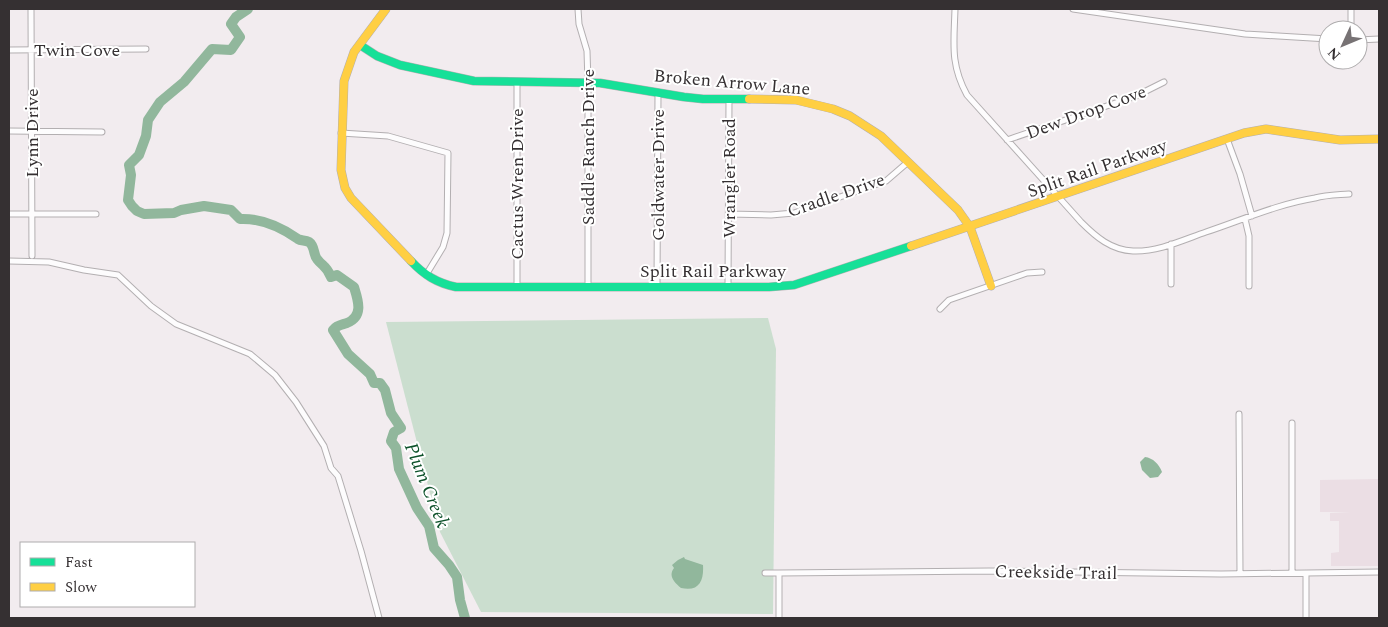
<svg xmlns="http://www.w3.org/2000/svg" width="1388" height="627" font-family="Spectral,serif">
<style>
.built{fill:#ebdee4}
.green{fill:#cbdecf}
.water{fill:#91b79c}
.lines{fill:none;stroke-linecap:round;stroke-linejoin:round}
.river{stroke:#91b79c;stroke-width:10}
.street-casing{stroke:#b3afb1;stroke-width:7}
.fast-casing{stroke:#b3afb1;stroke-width:9}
.slow-casing{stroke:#b3afb1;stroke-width:9}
.street{stroke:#fdfcfd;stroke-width:5}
.fast{stroke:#16e098;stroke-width:8}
.slow{stroke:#ffcf43;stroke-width:8}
.labels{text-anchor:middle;stroke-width:4;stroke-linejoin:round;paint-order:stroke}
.street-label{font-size:18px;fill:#353032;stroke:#fff}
.water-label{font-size:19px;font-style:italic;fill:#0e522b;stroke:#fff}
</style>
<rect width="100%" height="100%" fill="#f2ecef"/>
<path class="built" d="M 1379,479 L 1379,566 L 1331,566 L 1331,553 L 1339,552 L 1339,521 L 1330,521 L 1330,513 L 1351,512 L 1320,512 L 1320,480 Z"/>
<path class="green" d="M 768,318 L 776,349 L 773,614 L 481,612 L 440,532 L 386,322 Z"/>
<path class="water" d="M 1145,457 C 1153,458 1159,464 1162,472 L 1158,477 L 1150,478 L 1142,470 L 1140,462 Z
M 684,557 L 685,559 L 703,565 C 704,581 699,592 681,588 C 674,582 668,576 674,568 L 672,565 L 678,560 Z"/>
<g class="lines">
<path class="river" d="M 248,9 L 236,17 L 231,24 L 240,37 L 231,50 L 212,49 L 184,82 L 160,102 L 148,120 L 146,136 L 139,155 L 129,165 L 131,175 L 128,200 L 132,206 L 137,211 L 144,214 L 174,213 L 181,210 L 204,206 L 231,210 L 240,219 C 261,218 281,227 298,239 C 301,241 305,240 309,242 C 315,246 313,254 317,259 C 323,267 326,265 331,277 L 337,275 L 354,287 C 358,300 364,316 347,323 C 341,325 337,325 333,330 L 348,354 L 370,374 L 374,383 L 380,383 L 385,390 L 391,413 L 401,428 L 394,432 L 391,441 L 396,448 L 399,469 L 417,508 L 429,526 L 434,548 L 449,565 L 457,577 L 460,600 L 465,618"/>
<g class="street-casing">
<path id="street" d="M 31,9 L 32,256
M 578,9 L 579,24 L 587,51 L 588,83 L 588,286
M 955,9 C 954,43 950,64 967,95 L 1081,222 C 1096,237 1111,250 1133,251 C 1158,252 1183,240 1206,232 C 1242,220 1278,204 1315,198 C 1326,195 1337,195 1349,194
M 1073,9 L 1245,34 L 1328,39
M 1351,9 L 1351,30
M 1358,40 L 1379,39
M 9,50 L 146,49
M 517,82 L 517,286
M 9,131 L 102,132
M 341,133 L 388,136 L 448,153 L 447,233 L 443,247 L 426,275
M 1227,139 L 1240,174 L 1252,216
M 1007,140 L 1136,96 L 1164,82
M 9,214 L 96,214
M 729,214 L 771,215 L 794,213 L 886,181 L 908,162
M 1245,219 L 1249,236 L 1249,286
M 9,261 L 49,262 L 84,270 L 118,275 L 151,306 L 176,324 L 250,354 L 275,375 L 296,402 L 324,446 L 331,468 L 338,476 L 361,551 L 379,618
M 1171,284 L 1171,244
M 657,286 L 658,93
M 728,286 L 729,99
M 940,309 L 949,300 L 1027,273 L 1042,272
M 1239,414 L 1240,573
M 765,573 L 779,573
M 1292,573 L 1292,423
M 779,618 L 779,573 L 989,571 L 1221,574 L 1379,572
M 1306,618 L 1306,574"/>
</g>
<g class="fast-casing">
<path id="fast" d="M 360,45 L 377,56 L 400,65 L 474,81 L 600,83 L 684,97 L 703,99 L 749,99
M 411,261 C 424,275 437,283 456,287 L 769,287 L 794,285 L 911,246"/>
</g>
<g class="slow-casing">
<path id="slow" d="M 386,9 L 354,52 L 344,81 L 341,170 L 345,188 L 351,198 L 411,261
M 749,99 L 796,100 L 833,109 L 850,116 L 881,136 L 958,210 L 970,227 L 991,286
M 911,246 L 1244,133 L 1266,129 L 1340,140 L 1379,139"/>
</g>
<use href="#street" class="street"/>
<use href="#fast" class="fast"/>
<use href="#slow" class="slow"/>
</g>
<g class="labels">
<g class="street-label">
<text x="77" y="56">Twin Cove</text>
<text transform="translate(732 82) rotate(5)" y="6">Broken Arrow Lane</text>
<text transform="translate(1086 112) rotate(-20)" y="6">Dew Drop Cove</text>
<text transform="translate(32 133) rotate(-90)" y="6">Lynn Drive</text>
<text transform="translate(588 147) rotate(-90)" y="6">Saddle Ranch Drive</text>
<text transform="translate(1097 168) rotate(-19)" y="6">Split Rail Parkway</text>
<text transform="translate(658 175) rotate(-90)" y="6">Goldwater Drive</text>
<text transform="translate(729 178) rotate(-90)" y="6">Wrangler Road</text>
<text transform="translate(517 184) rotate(-90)" y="6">Cactus Wren Drive</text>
<text transform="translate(836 195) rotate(-19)" y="6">Cradle Drive</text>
<text x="713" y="277">Split Rail Parkway</text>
<text transform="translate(1056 572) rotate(1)" y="6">Creekside Trail</text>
</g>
<g class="water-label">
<text transform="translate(428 485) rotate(68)" y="7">Plum Creek</text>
</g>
</g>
<rect width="1388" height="627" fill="none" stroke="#353032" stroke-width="20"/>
<rect x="20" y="542" width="175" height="65" fill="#ffffff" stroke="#aeacad"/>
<rect x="30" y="558" width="25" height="8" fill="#16e098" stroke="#aeacad"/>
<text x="65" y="567" font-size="15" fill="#353032">Fast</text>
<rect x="30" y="583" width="25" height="8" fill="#ffcf43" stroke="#aeacad"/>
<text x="65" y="592" font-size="15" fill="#353032">Slow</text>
<g transform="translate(1343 45) rotate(226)"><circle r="24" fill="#ffffff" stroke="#aeacad"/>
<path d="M0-4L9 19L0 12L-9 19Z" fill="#777274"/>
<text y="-8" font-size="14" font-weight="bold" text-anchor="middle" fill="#353032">N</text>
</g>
</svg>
